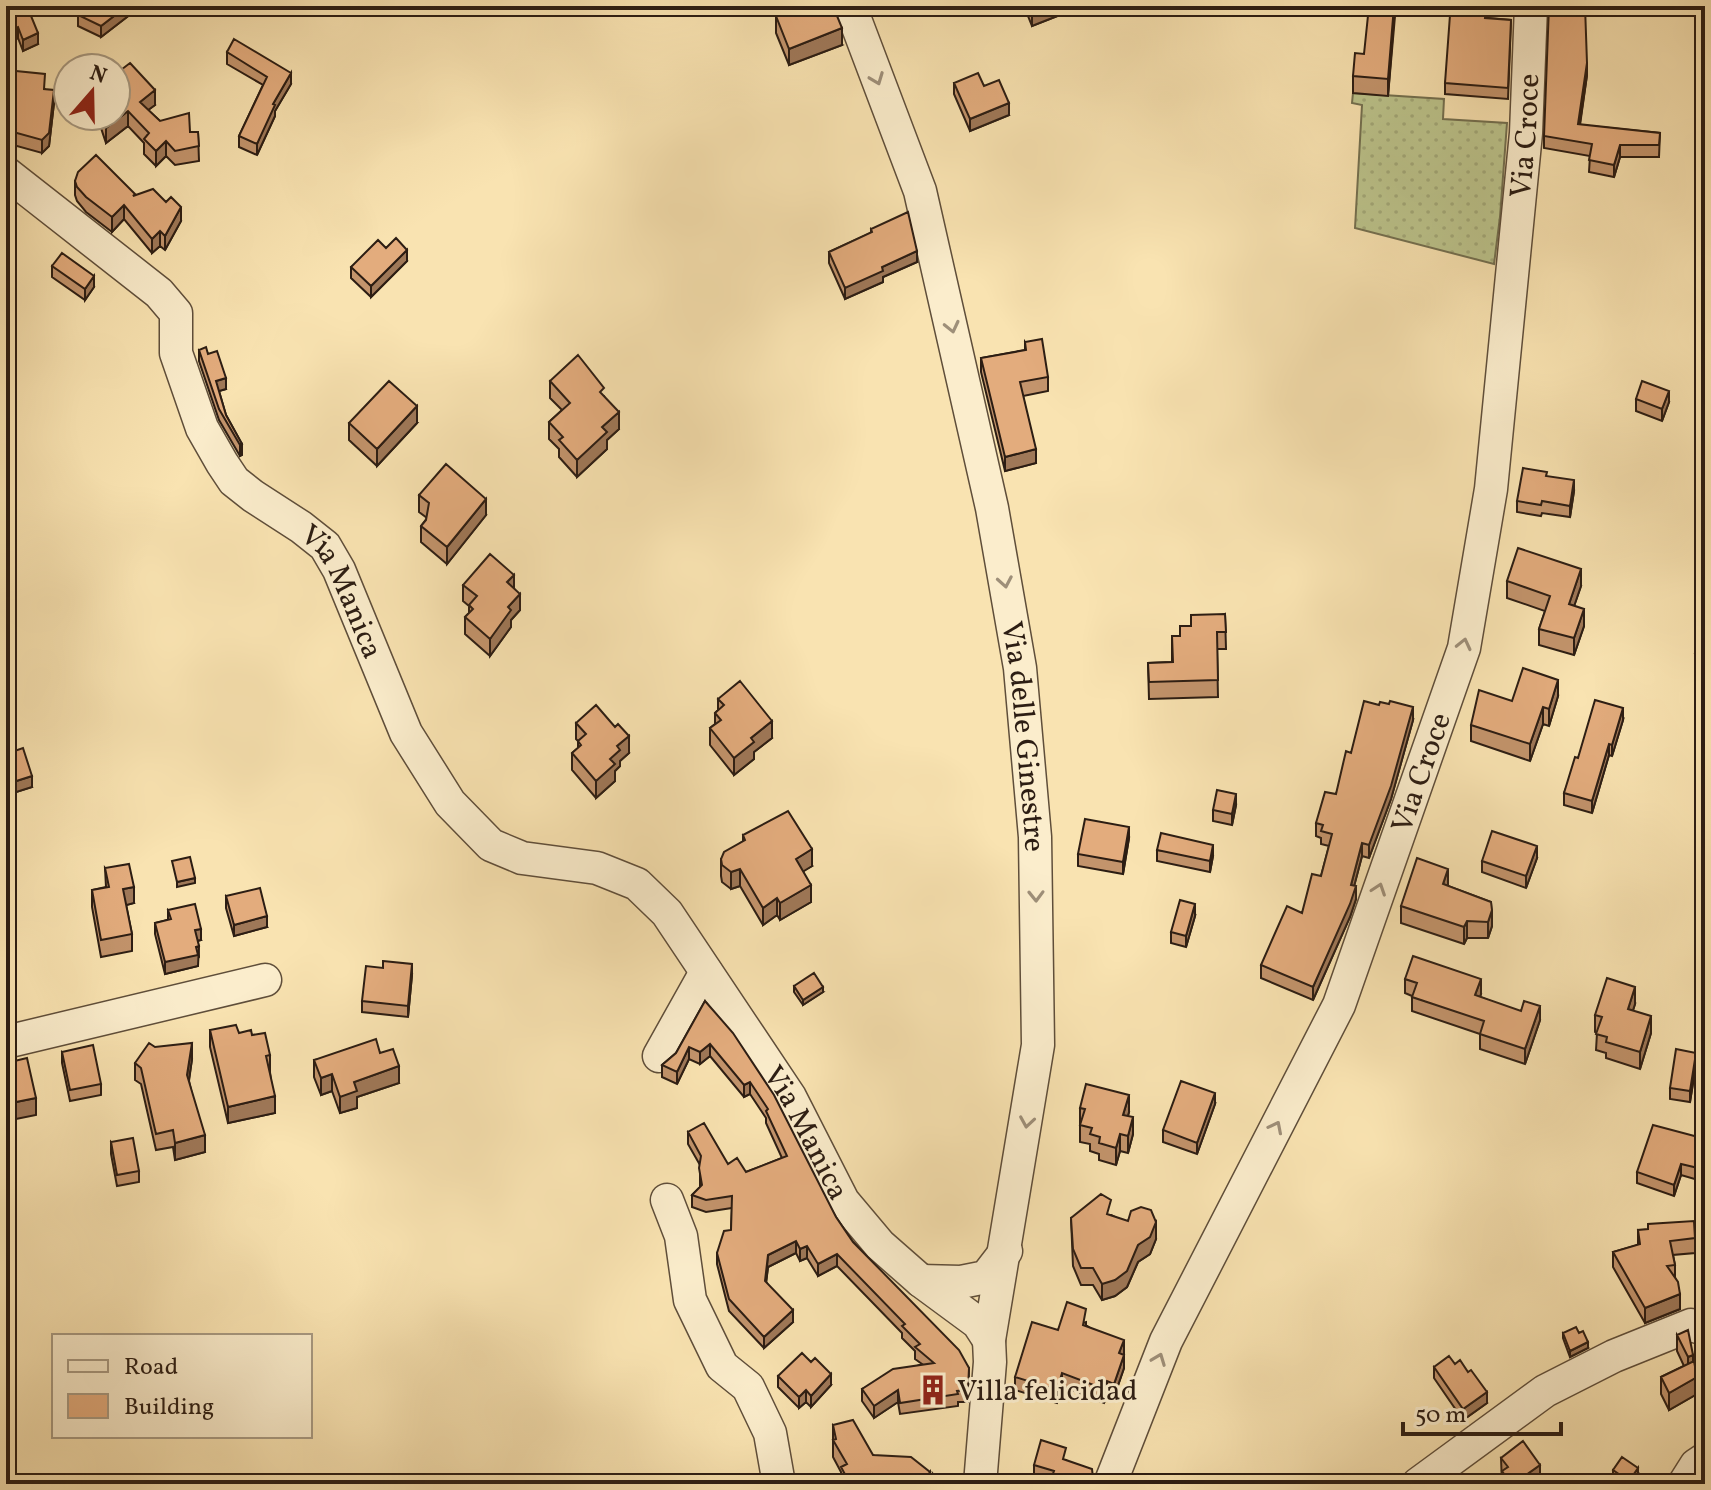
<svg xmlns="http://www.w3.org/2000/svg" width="1711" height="1490" font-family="Vollkorn,serif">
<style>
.grass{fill:url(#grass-dots);stroke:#747050;stroke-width:2}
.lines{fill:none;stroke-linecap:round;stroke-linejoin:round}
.minor-casing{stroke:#5f4e3a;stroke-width:35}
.minor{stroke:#fbedcc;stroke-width:32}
.wall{fill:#c3946c;stroke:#2c1d13;stroke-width:2}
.shaded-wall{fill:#9f7858;stroke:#2c1d13;stroke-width:2}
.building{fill:#e3ac7d;stroke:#2c1d13;stroke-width:2}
.oneway{stroke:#9e8f79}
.labels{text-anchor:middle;stroke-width:6;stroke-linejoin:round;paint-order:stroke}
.street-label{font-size:30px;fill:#2c1d13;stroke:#fbedcc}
.poi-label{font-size:30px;fill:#2c1d13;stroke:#fbedcc;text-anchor:start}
</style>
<defs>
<pattern id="grass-dots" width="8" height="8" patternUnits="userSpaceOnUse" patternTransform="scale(2)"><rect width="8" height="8" fill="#bcc48c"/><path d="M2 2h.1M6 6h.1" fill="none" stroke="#a2a878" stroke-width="1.8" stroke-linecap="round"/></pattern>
</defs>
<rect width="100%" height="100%" fill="#f9e3b1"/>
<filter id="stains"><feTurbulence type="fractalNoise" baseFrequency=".0025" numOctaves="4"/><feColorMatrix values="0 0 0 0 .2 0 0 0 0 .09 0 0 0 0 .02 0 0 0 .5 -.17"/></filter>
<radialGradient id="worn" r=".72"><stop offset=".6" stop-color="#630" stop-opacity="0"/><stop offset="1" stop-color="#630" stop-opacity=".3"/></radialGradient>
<path class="grass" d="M 1353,93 L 1444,99 L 1443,119 L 1507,123 L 1500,217 L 1494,264 L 1355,228 L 1362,105 L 1352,103 Z"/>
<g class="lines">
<g class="minor-casing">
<g id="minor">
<path id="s1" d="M 850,6 L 920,191 L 992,508 L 1020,668 L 1035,837 L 1038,1045 L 989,1340 L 990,1362 L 980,1484"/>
<path id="s2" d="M 6,173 L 159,293 L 176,313 L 176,353 L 202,428 L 222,463 L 234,481 L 253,496 L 301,527 L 325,546 L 339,570 L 406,733 L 450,803 L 491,845 L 522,858 L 597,868 L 637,884 L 667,913 L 790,1097 L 843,1201 L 880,1245 L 921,1281 L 978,1323 L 989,1340"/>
<path d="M 6,1042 L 265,980"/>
<path d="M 659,1056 L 706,972"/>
<path d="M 667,1200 L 681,1236 L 690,1300 L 722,1366 L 748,1387 L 770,1433 L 779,1484"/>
<path d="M 921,1281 L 961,1282 L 986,1277 L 1006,1251"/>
<path id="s3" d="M 1110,1484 L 1166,1341 L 1339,1005 L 1464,648 L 1491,489 L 1526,133 L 1531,6"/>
<path d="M 1418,1484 L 1545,1391 L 1614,1356 L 1691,1325 L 1705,1329"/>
<path d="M 1684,1484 L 1696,1465 L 1705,1459"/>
</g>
</g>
<use href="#minor" class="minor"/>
</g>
<path class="wall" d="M 136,6 L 136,10 L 101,37 L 78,26 L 78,15 Z
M 1024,6 L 1065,6 L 1065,13 L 1032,26 Z
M 1395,6 L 1388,96 L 1353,93 L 1353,76 L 1364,54 Z
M 6,8 L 38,44 L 23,51 L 18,38 L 6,43 Z
M 776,16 L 842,45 L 789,65 L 776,33 Z
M 1465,16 L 1511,20 L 1508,99 L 1445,94 L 1445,83 Z
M 227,52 L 291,84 L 275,111 L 275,116 L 257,155 L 239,147 L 239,136 L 263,85 L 227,64 Z
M 6,70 L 45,89 L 54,103 L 49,146 L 42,153 L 6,143 Z
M 116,72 L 155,105 L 148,110 L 160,121 L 190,132 L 198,132 L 199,161 L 175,165 L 166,156 L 156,166 L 144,154 L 144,143 L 128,126 L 106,143 L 97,116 L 116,116 Z
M 1587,75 L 1580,125 L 1660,133 L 1659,157 L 1620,157 L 1614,177 L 1589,172 L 1590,156 L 1544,148 L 1544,136 Z
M 954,83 L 984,86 L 1009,115 L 970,131 L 954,94 Z
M 75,181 L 135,196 L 181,221 L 165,250 L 160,246 L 152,253 L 124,219 L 112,232 L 86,212 L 77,201 L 75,195 Z
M 871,229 L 917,262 L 883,277 L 883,282 L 845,299 L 829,263 L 829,252 L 871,233 Z
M 386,248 L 407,261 L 371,297 L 351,278 L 351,267 Z
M 52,266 L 94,287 L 85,300 L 52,277 Z
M 1025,342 L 1048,377 L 1048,391 L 1023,396 L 1036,463 L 1005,471 L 981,372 L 981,358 L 1025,350 Z
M 199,350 L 208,354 L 226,389 L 219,391 L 226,415 L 242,444 L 242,455 L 240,456 L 219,420 L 199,361 Z
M 550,381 L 604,396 L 619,429 L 607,440 L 607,449 L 577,477 L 559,457 L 559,449 L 549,439 L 549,422 L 562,410 L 550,398 Z
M 1636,399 L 1669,402 L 1662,421 L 1636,411 Z
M 349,423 L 417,423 L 377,466 L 349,440 Z
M 1574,491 L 1570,517 L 1542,513 L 1541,516 L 1517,512 L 1517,501 Z
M 419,495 L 486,515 L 447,564 L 421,542 L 421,526 L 427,518 L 419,512 Z
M 1507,581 L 1581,586 L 1574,606 L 1584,626 L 1574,655 L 1539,645 L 1539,629 L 1545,611 L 1507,598 Z
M 463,585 L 514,588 L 520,610 L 511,620 L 511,627 L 490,656 L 465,634 L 465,617 L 469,613 L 469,606 L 463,601 Z
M 1225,614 L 1226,649 L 1217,649 L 1218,697 L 1149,699 L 1148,663 L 1172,662 L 1172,636 L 1180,636 L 1191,626 Z
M 1705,625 L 1705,667 L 1695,664 L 1695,653 Z
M 1558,696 L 1549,726 L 1543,724 L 1530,761 L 1471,741 L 1471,725 L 1512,701 Z
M 718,699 L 772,738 L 754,752 L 754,759 L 734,775 L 710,745 L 710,728 L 715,724 L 715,713 L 718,710 Z
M 1413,720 L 1391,799 L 1369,858 L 1362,856 L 1354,886 L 1356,899 L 1350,917 L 1313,1000 L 1261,978 L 1261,965 L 1302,913 L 1321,876 L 1329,846 L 1321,844 L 1321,838 L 1316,836 L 1316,823 L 1336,794 L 1351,753 Z
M 1623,720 L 1612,756 L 1609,755 L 1592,813 L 1564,805 L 1564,793 L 1578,758 Z
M 576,723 L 629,753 L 620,761 L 620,766 L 615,771 L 615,781 L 596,798 L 572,770 L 572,753 L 578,748 L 578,741 L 576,739 Z
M 6,754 L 32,787 L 10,794 L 6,780 Z
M 1236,805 L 1232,825 L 1213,821 L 1213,810 Z
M 743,835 L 812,866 L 803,871 L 811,902 L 780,920 L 777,915 L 763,925 L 740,886 L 731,889 L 722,882 L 721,876 L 721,859 L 743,841 Z
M 1129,838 L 1123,874 L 1078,866 L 1078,854 Z
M 1157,850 L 1213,856 L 1210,872 L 1157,861 Z
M 1537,858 L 1526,888 L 1482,872 L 1482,861 Z
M 105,868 L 134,903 L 126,905 L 132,934 L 132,951 L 101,957 L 92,907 L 92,890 L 106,887 Z
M 1448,886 L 1491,902 L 1492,926 L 1488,938 L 1467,938 L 1464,944 L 1401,923 L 1401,906 Z
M 226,896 L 267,927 L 234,936 L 226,908 Z
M 168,910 L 201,940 L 198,941 L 199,957 L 198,958 L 198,966 L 165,974 L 155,934 L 155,923 L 168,920 Z
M 1195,916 L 1186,947 L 1171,943 L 1171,932 Z
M 412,975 L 408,1017 L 362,1012 L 362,1001 Z
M 1405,979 L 1481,994 L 1480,997 L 1540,1020 L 1525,1064 L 1480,1049 L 1480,1034 L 1412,1011 L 1412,996 L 1405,993 Z
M 794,986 L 823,992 L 803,1005 L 794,992 Z
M 705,1001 L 836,1217 L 853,1242 L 969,1368 L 968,1402 L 958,1402 L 958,1406 L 900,1414 L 898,1402 L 874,1418 L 862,1401 L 862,1389 L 922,1364 L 915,1359 L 915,1351 L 902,1338 L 902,1333 L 837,1266 L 818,1276 L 807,1258 L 800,1261 L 796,1253 L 768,1267 L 766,1282 L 793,1322 L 764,1348 L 729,1311 L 717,1264 L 717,1253 L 731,1230 L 732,1208 L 706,1212 L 692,1207 L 692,1195 L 700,1187 L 700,1165 L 688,1144 L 688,1132 L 728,1164 L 746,1172 L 782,1158 L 766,1123 L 766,1118 L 750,1094 L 744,1097 L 710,1056 L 700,1064 L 689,1059 L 677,1084 L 662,1077 L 662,1065 L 676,1053 Z
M 1635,1004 L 1633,1010 L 1651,1033 L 1640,1069 L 1606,1058 L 1606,1053 L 1596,1050 L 1597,1033 L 1595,1032 L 1595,1015 Z
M 210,1030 L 239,1033 L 270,1055 L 270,1072 L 275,1113 L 228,1123 L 210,1047 Z
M 155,1047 L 192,1059 L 189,1081 L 205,1152 L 175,1160 L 173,1147 L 156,1150 L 141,1084 L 135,1080 L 135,1063 Z
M 62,1052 L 101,1084 L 101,1095 L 70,1101 L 62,1063 Z
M 380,1053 L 399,1083 L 357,1097 L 357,1108 L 340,1113 L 332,1091 L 321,1095 L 314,1077 L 314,1060 Z
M 1696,1064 L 1690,1102 L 1670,1099 L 1670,1088 Z
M 1215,1104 L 1197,1154 L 1163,1142 L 1163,1130 Z
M 1080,1108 L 1129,1112 L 1128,1116 L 1133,1134 L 1128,1153 L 1120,1151 L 1116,1165 L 1099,1160 L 1099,1154 L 1090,1151 L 1090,1144 L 1080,1142 Z
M 111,1142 L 139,1171 L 139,1182 L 117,1186 L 111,1154 Z
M 1702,1149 L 1698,1180 L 1681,1175 L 1674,1196 L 1637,1183 L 1637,1172 Z
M 1111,1215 L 1156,1239 L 1150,1254 L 1138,1262 L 1127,1287 L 1115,1296 L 1102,1300 L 1093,1285 L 1081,1285 L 1073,1266 L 1071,1218 Z
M 1638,1230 L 1695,1238 L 1695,1253 L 1673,1255 L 1675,1265 L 1675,1277 L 1680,1309 L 1645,1323 L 1613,1267 L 1613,1252 L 1638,1245 Z
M 1086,1322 L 1086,1325 L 1124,1353 L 1124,1368 L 1114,1397 L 1107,1395 L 1104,1403 L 1062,1386 L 1057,1403 L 1015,1390 L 1015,1377 L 1058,1330 Z
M 1563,1333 L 1588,1348 L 1570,1357 L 1563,1338 Z
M 1677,1335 L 1693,1361 L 1697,1394 L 1669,1410 L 1661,1394 L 1661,1377 L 1684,1366 L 1677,1351 Z
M 1434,1367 L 1487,1403 L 1463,1420 L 1434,1378 Z
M 778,1376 L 831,1385 L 811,1407 L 806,1402 L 799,1408 L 778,1387 Z
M 833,1425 L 873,1455 L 930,1484 L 841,1484 L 841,1472 L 833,1457 Z
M 1501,1458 L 1540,1480 L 1535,1484 L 1502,1484 Z
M 1066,1460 L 1093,1484 L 1050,1482 L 1034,1477 L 1034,1465 Z
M 1613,1470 L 1638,1473 L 1631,1484 L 1626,1484 L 1613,1476 Z"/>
<path class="shaded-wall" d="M 127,6 L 136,6 L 136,10 L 101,37 L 101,26 Z
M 1055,6 L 1065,6 L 1065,13 L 1032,26 L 1032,15 Z
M 1394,6 L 1395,16 L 1388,96 L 1388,79 Z
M 18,27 L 18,38 L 6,43 L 6,32 Z
M 842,28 L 842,45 L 789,65 L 789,49 Z
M 38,33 L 38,44 L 23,51 L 23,40 Z
M 1587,63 L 1587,75 L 1578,136 L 1578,124 Z
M 291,73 L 291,84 L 275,111 L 275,116 L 257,155 L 257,144 L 273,104 Z
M 54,90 L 54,103 L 49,146 L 42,153 L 42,140 Z
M 155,90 L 155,105 L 140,116 L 140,102 Z
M 1009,103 L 1009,115 L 970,131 L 970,119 Z
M 128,111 L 128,126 L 106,143 L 106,128 Z
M 166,141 L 166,156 L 156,166 L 156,151 Z
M 1620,145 L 1620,157 L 1614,177 L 1614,165 Z
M 124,205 L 124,219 L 112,232 L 112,217 Z
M 181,207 L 181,221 L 165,250 L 165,236 Z
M 160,231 L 160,246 L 152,253 L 152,239 Z
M 407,250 L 407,261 L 371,297 L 371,286 Z
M 917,251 L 917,262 L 883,277 L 883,282 L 845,299 L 845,288 L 882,267 Z
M 94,276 L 94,287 L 85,300 L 85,289 Z
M 226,378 L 226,389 L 216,392 L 216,381 Z
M 1669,391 L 1669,402 L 1662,421 L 1662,409 Z
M 417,406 L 417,423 L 377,466 L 377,449 Z
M 619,412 L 619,429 L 607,440 L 607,449 L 577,477 L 577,460 L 602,427 Z
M 242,444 L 242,455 L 240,456 L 240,445 Z
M 1036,449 L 1036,463 L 1005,471 L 1005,457 Z
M 1574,480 L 1574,491 L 1570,517 L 1570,506 Z
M 486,499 L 486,515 L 447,564 L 447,547 Z
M 1581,569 L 1581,586 L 1569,621 L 1569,604 Z
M 514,575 L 514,591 L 507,582 Z
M 520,594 L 520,610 L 511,620 L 511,627 L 490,656 L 490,639 L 508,607 Z
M 1584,609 L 1584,626 L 1574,655 L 1574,638 Z
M 1558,680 L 1558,696 L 1549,726 L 1549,709 Z
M 1413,707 L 1413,720 L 1391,799 L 1369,858 L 1369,845 Z
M 1543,707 L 1543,724 L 1530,761 L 1530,744 Z
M 1623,708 L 1623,720 L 1612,756 L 1612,745 Z
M 772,721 L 772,738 L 754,752 L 754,759 L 734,775 L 734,758 L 751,738 Z
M 629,736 L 629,753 L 620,761 L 620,766 L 615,771 L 615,781 L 596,798 L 596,781 L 617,746 Z
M 1609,744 L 1609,755 L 1592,813 L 1592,801 Z
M 32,776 L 32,787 L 10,794 L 10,783 Z
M 1236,794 L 1236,805 L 1232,825 L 1232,814 Z
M 1129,827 L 1129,838 L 1123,874 L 1123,862 Z
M 1362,843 L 1362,856 L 1351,898 L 1351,885 Z
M 1213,845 L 1213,856 L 1210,872 L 1210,861 Z
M 1537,846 L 1537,858 L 1526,888 L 1526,876 Z
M 812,849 L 812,866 L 796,876 L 796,859 Z
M 740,869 L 740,886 L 731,889 L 731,872 Z
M 1448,869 L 1448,886 L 1443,884 Z
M 195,878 L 195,883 L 177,887 L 177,882 Z
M 811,885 L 811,902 L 780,920 L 780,903 Z
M 1356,886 L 1356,899 L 1350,917 L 1313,1000 L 1313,987 Z
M 134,887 L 134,903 L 123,906 L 123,889 Z
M 777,898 L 777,915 L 763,925 L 763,908 Z
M 1195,904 L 1195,916 L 1186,947 L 1186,936 Z
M 1492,910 L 1492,926 L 1488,938 L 1488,922 Z
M 267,916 L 267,927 L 234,936 L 234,925 Z
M 1467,921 L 1467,938 L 1464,944 L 1464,927 Z
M 201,929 L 201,940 L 195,941 L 195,930 Z
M 199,946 L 198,966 L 165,974 L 165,962 Z
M 412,964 L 412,975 L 408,1017 L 408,1006 Z
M 1481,979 L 1481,994 L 1475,1010 L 1475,995 Z
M 823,987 L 823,992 L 803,1005 L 803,1000 Z
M 1635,987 L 1635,1004 L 1628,1026 L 1628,1009 Z
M 1540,1006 L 1540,1020 L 1525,1064 L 1525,1049 Z
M 1651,1016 L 1651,1033 L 1640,1069 L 1640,1052 Z
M 192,1043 L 192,1059 L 187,1092 L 187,1075 Z
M 710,1044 L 710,1056 L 700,1064 L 700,1052 Z
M 689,1047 L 689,1059 L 677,1084 L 677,1072 Z
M 1696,1053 L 1696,1064 L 1690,1102 L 1690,1091 Z
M 399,1066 L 399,1083 L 357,1097 L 357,1108 L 340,1113 L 340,1097 L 354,1082 Z
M 332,1074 L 332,1091 L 321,1095 L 321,1078 Z
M 750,1082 L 750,1094 L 744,1097 L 744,1085 Z
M 1215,1093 L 1215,1104 L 1197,1154 L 1197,1143 Z
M 1129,1095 L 1129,1112 L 1123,1132 L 1123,1115 Z
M 275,1096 L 275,1113 L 228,1123 L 228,1107 Z
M 36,1098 L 36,1115 L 6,1121 L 6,1104 Z
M 1133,1117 L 1133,1134 L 1128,1153 L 1128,1136 Z
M 1120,1134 L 1120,1151 L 1116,1165 L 1116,1148 Z
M 205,1135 L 205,1152 L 175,1160 L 175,1143 Z
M 1702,1138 L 1702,1149 L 1698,1180 L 1698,1168 Z
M 1681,1164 L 1681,1175 L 1674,1196 L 1674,1185 Z
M 1156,1222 L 1156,1239 L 1150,1254 L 1138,1262 L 1127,1287 L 1115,1296 L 1102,1300 L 1102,1284 L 1138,1245 Z
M 796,1241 L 796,1253 L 768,1267 L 765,1293 L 768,1255 Z
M 807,1246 L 807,1258 L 800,1261 L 800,1249 Z
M 837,1254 L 837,1266 L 818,1276 L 818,1264 Z
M 1680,1294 L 1680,1309 L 1645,1323 L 1645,1308 Z
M 793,1310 L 793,1322 L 764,1348 L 764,1337 Z
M 1124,1340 L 1124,1353 L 1119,1367 L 1119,1353 Z
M 1588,1342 L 1588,1348 L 1570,1357 L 1570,1351 Z
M 1124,1355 L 1124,1368 L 1114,1397 L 1114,1384 Z
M 1693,1355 L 1693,1372 L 1688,1374 L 1688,1357 Z
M 1062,1373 L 1062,1386 L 1057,1403 L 1057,1390 Z
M 831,1374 L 831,1385 L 811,1407 L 811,1396 Z
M 1697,1377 L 1697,1394 L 1669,1410 L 1669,1393 Z
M 1107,1381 L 1107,1395 L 1104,1403 L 1104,1389 Z
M 806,1390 L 806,1402 L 799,1408 L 799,1397 Z
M 898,1390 L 898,1402 L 874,1418 L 874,1406 Z
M 1487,1392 L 1487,1403 L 1463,1420 L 1463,1409 Z
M 1540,1465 L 1540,1480 L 1535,1484 L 1526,1484 L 1526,1475 Z
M 1638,1468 L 1638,1473 L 1631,1484 L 1629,1484 L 1629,1481 Z
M 930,1472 L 930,1484 L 922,1484 Z"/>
<path class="building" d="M 12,6 L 27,6 L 38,33 L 23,40 L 18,27 L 6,32 L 6,8 Z
M 79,6 L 127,6 L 101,26 L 78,15 Z
M 803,6 L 833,6 L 842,28 L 789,49 L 776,16 Z
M 1029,6 L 1055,6 L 1032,15 Z
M 1369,6 L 1394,6 L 1388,79 L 1353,76 L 1355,53 L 1364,54 Z
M 1465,6 L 1486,6 L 1485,18 L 1511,20 L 1508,88 L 1445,83 L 1450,15 L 1465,16 Z
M 1549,6 L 1585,6 L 1587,63 L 1578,124 L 1660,133 L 1659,145 L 1620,145 L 1614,165 L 1589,160 L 1592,144 L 1544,136 Z
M 234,39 L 291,73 L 273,104 L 275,105 L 257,144 L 239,136 L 267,77 L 227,52 Z
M 130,63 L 155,90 L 140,102 L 160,121 L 189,113 L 190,132 L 198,132 L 199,146 L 175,151 L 166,141 L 156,151 L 144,139 L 149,133 L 128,111 L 106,128 L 102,116 L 116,116 L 116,72 L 117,73 Z
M 6,70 L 45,74 L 44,89 L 54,90 L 49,133 L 42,140 L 6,130 L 8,115 L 6,114 Z
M 978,73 L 984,86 L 999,80 L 1009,103 L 970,119 L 954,83 Z
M 96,155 L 135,194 L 133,196 L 153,189 L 166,202 L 171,197 L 181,207 L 165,236 L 160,231 L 152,239 L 124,205 L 112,217 L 86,197 L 77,187 L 75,181 L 78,172 Z
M 908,212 L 917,251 L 882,267 L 883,271 L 845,288 L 829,252 L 872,232 L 871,229 Z
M 396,238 L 407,250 L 371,286 L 351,267 L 378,240 L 386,248 Z
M 62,253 L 94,276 L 85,289 L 52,266 Z
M 1042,339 L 1048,377 L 1020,382 L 1036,449 L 1005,457 L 981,358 L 1026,350 L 1025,342 Z
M 206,347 L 208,354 L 217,351 L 226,378 L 216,381 L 226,415 L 242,444 L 240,445 L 219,409 L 199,350 Z
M 578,355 L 604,388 L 600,392 L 619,412 L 602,427 L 607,432 L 577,460 L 559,440 L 563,437 L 549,422 L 570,403 L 550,381 Z
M 389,381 L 417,406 L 377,449 L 349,423 Z
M 1642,381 L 1669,391 L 1662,409 L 1636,399 Z
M 446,464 L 486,499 L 447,547 L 421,526 L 426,520 L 429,503 L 419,495 Z
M 1523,468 L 1547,472 L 1546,476 L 1574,480 L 1570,506 L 1542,501 L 1541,505 L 1517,501 Z
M 1518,548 L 1581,569 L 1569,604 L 1584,609 L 1574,638 L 1539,629 L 1550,596 L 1507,581 Z
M 490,554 L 514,575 L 507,582 L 520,594 L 508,607 L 511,610 L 490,639 L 465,617 L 473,609 L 469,605 L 477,596 L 463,585 Z
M 1225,614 L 1226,632 L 1217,632 L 1218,680 L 1149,682 L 1148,663 L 1173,662 L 1172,636 L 1180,636 L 1180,626 L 1191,626 L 1191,615 Z
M 1705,625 L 1705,656 L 1695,653 Z
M 1523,668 L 1558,680 L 1549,709 L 1543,707 L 1530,744 L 1471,725 L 1479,690 L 1512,701 Z
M 740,681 L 772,721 L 751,738 L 754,742 L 734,758 L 710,728 L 721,720 L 715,713 L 724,705 L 718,699 Z
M 1595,700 L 1623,708 L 1612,745 L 1609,744 L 1592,801 L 1564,793 L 1575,757 L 1578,758 Z
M 1364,701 L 1379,705 L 1380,702 L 1389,704 L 1390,701 L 1413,707 L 1391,786 L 1369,845 L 1362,843 L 1351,885 L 1356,886 L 1350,904 L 1313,987 L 1261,965 L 1287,906 L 1302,913 L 1312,874 L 1321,876 L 1332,834 L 1321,831 L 1323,825 L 1316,823 L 1325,792 L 1336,794 L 1346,751 L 1351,753 Z
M 596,705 L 615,727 L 618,724 L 629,736 L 617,746 L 620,750 L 610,759 L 615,764 L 596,781 L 572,753 L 581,745 L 578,741 L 586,734 L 576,723 Z
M 23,748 L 32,776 L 10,783 L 6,768 L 6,754 Z
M 1217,790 L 1236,794 L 1232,814 L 1213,810 Z
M 788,811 L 812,849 L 796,859 L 811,885 L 780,903 L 777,898 L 763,908 L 740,869 L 731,872 L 722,865 L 721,859 L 724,852 L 745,840 L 743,835 Z
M 1085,819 L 1129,827 L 1123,862 L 1078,854 Z
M 1492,831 L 1537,846 L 1526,876 L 1482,861 Z
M 1161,833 L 1213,845 L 1210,861 L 1157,850 Z
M 190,857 L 195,878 L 177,882 L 172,861 Z
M 1417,858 L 1448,869 L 1443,884 L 1491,902 L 1492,910 L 1488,922 L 1467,921 L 1464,927 L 1401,906 Z
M 129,864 L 134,887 L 123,889 L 132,934 L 101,940 L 92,890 L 109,887 L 105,868 Z
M 260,888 L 267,916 L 234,925 L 226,896 Z
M 1180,900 L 1195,904 L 1186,936 L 1171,932 Z
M 195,904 L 201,929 L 195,930 L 199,946 L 196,947 L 198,955 L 165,962 L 155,923 L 171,919 L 168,910 Z
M 1413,956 L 1481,979 L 1475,995 L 1521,1011 L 1524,1001 L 1540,1006 L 1525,1049 L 1480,1034 L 1484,1021 L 1412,997 L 1417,983 L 1405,979 Z
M 383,961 L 412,964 L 408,1006 L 362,1001 L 366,966 L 383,968 Z
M 814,973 L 823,987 L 803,1000 L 794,986 Z
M 1607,978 L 1635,987 L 1628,1009 L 1651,1016 L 1640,1052 L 1606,1042 L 1607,1037 L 1596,1034 L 1602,1017 L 1595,1015 Z
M 705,1001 L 733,1033 L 774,1095 L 836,1217 L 853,1242 L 959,1350 L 969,1368 L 968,1390 L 957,1391 L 958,1394 L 900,1403 L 898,1390 L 874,1406 L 862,1389 L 893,1369 L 934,1363 L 915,1347 L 920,1344 L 902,1326 L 905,1324 L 837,1254 L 818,1264 L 807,1246 L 800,1249 L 796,1241 L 768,1255 L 765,1281 L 793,1310 L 764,1337 L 729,1299 L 717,1253 L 724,1231 L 731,1230 L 732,1196 L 706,1200 L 692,1195 L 702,1185 L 699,1168 L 701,1156 L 688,1132 L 704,1123 L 728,1164 L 737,1158 L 746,1172 L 787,1156 L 766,1111 L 768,1109 L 750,1082 L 744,1085 L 710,1044 L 700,1052 L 689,1047 L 677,1072 L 662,1065 L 676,1053 Z
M 236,1025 L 239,1033 L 251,1030 L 252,1035 L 265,1033 L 270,1055 L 266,1056 L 275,1096 L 228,1107 L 210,1030 Z
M 376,1039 L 380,1053 L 393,1049 L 399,1066 L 354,1082 L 357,1091 L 340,1097 L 332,1074 L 321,1078 L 314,1060 Z
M 149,1043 L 155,1047 L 192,1043 L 187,1075 L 205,1135 L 175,1143 L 173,1130 L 156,1134 L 141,1068 L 135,1063 Z
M 93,1045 L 101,1084 L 70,1090 L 62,1052 Z
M 1676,1049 L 1696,1053 L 1690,1091 L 1670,1088 Z
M 27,1058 L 36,1098 L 6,1104 L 6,1063 Z
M 1181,1081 L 1215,1093 L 1197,1143 L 1163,1130 Z
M 1086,1084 L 1129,1095 L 1123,1115 L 1133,1117 L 1128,1136 L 1120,1134 L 1116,1148 L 1099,1143 L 1100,1137 L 1090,1134 L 1092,1128 L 1080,1125 L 1085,1109 L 1080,1108 Z
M 1653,1125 L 1702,1138 L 1698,1168 L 1681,1164 L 1674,1185 L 1637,1172 Z
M 133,1138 L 139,1171 L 117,1175 L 111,1142 Z
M 1101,1194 L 1111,1200 L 1107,1214 L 1128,1221 L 1131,1211 L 1141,1207 L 1151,1210 L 1156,1222 L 1150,1237 L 1138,1245 L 1127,1271 L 1115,1280 L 1102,1284 L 1093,1268 L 1081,1268 L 1073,1249 L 1071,1218 Z
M 1694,1221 L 1695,1238 L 1670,1241 L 1675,1265 L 1667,1266 L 1678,1282 L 1680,1294 L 1645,1308 L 1613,1252 L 1640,1244 L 1638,1230 L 1648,1229 L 1648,1224 Z
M 1067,1302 L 1086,1309 L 1083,1325 L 1124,1340 L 1119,1353 L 1124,1355 L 1114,1384 L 1107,1381 L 1104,1389 L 1062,1373 L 1057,1390 L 1015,1377 L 1032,1322 L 1058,1330 Z
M 1576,1327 L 1579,1333 L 1583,1331 L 1588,1342 L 1570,1351 L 1563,1333 Z
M 1688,1330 L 1693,1355 L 1688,1357 L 1677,1335 Z
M 802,1353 L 811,1362 L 815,1358 L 831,1374 L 811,1396 L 806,1390 L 799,1397 L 778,1376 Z
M 1449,1356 L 1455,1364 L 1460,1360 L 1468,1372 L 1471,1370 L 1487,1392 L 1463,1409 L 1434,1367 Z
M 1694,1361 L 1697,1377 L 1669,1393 L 1661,1377 Z
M 853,1420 L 873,1455 L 911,1457 L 930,1472 L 922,1484 L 889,1484 L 847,1478 L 841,1467 L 847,1464 L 833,1440 L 836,1439 L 833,1425 Z
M 1041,1440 L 1066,1448 L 1063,1459 L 1092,1469 L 1093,1478 L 1091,1484 L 1049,1484 L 1054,1471 L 1034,1465 Z
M 1523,1441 L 1540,1465 L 1526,1475 L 1533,1484 L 1511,1484 L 1502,1471 L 1508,1467 L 1501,1458 Z
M 1622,1457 L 1638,1468 L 1629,1481 L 1613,1470 Z
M 933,1474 L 941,1484 L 934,1484 Z"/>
<defs><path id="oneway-chevron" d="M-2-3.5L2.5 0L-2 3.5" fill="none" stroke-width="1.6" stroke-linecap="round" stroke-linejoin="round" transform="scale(2)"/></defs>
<g class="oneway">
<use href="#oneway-chevron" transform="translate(877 79) rotate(69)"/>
<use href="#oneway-chevron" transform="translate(952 327) rotate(77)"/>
<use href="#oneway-chevron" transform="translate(1005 582) rotate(80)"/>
<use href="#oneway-chevron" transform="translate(1464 644) rotate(-77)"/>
<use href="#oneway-chevron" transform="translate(1379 889) rotate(-71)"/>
<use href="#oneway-chevron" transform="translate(1036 896) rotate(89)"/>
<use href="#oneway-chevron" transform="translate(1027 1122) rotate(99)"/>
<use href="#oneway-chevron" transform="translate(1276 1127) rotate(-63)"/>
<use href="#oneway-chevron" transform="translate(1159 1359) rotate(-69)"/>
</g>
<defs>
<g id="building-bare" transform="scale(2.4)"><path d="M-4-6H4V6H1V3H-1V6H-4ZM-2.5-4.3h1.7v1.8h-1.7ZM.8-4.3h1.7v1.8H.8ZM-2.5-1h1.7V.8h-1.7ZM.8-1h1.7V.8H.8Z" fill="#8f2418" stroke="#fbedcc" stroke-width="2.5" paint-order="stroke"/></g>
</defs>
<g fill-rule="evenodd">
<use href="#building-bare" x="933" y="1390"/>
</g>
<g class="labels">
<g class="street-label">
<text dy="10" stroke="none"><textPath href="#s3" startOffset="1426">Via Croce</textPath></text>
<text dy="10" stroke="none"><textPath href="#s2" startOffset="562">Via Manica</textPath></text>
<text dy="10" stroke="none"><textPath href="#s1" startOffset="754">Via delle Ginestre</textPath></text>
<text dy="10" stroke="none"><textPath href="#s3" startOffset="778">Via Croce</textPath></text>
<text dy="10" stroke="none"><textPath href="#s2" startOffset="1314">Via Manica</textPath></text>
</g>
<g class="poi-label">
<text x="957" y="1400">Villa felicidad</text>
</g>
</g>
<rect width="1711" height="1490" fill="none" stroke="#f9e3b1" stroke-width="32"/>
<rect x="8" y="8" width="1695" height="1474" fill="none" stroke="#2c1d13" stroke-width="4"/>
<rect x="16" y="16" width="1679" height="1458" fill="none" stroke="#2c1d13" stroke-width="2"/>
<rect x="52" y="1334" width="260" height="104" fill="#fbedcc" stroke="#a89a82" stroke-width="2"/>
<rect x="68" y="1360" width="40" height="12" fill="#fbedcc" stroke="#a89a82" stroke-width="2"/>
<text x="124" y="1374" font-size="24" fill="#2c1d13">Road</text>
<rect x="68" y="1394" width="40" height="24" fill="#e3ac7d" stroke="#a89a82" stroke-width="2"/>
<text x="124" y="1414" font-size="24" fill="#2c1d13">Building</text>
<g transform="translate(92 92) rotate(20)"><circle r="38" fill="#fbedcc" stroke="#a89a82" stroke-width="2"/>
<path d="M0-6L14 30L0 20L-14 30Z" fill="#8f2418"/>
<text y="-12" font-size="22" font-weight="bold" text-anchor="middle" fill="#2c1d13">N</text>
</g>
<path d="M1403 1422v12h158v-12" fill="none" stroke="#2c1d13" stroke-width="4"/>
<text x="1415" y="1422" font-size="24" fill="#2c1d13" stroke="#fbedcc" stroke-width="6" paint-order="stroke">50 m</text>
<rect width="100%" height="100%" filter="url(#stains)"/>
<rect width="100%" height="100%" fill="url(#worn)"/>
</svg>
